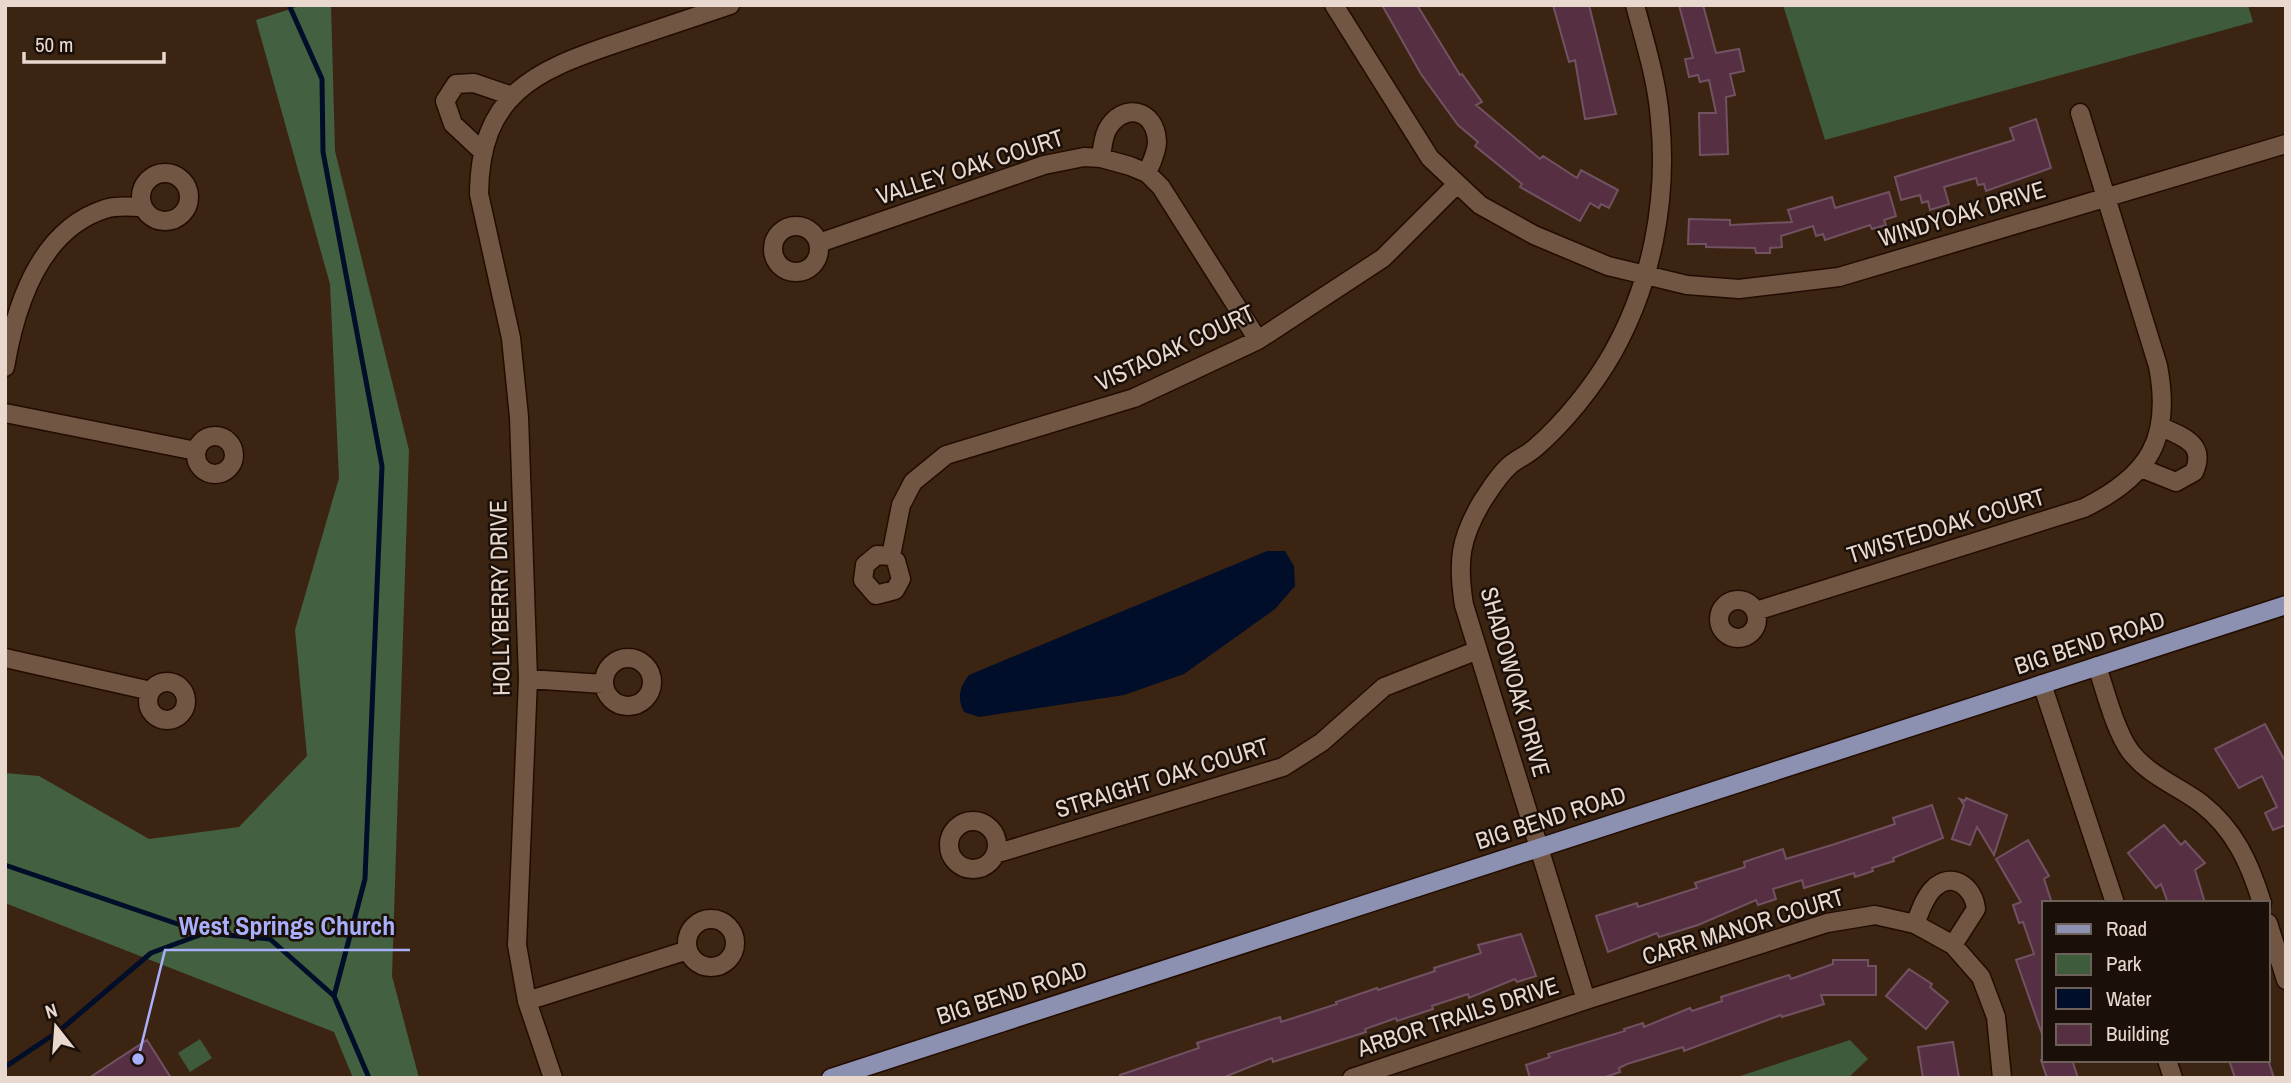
<svg xmlns="http://www.w3.org/2000/svg" width="2291" height="1083" font-family="'Archivo Narrow',sans-serif">
<style>
.green{fill:#3e5b3b}
.forest{fill:#436140}
.water{fill:#000e2a}
.lines{fill:none;stroke-linecap:round;stroke-linejoin:round}
.stream{stroke:#000e2a;stroke-width:5}
.building{fill:#562f43;stroke:#715261;stroke-width:2}
.street-casing{stroke:#220c00;stroke-width:21}
.primary-casing{stroke:#220c00;stroke-width:21}
.street{stroke:#725644;stroke-width:18}
.primary{stroke:#8c91b1;stroke-width:18}
.labels{text-anchor:middle;stroke-width:5;stroke-linejoin:round;paint-order:stroke}
.street-label{font-size:24px;fill:#e9d8ce;stroke:#1b1009}
.leader{fill:none;stroke:#a8b0fc;stroke-width:2.5}
.callout-dot{fill:#a8b0fc;stroke:#1b1009;stroke-width:2.5}
.callout-label{font-size:26px;text-anchor:middle;font-weight:bold;fill:#a8b0fc;stroke:#1b1009;stroke-width:5;stroke-linejoin:round;paint-order:stroke}
</style>
<rect width="100%" height="100%" fill="#3c2413"/>
<path class="green" d="M 1783,5 L 2248,5 L 2253,22 L 1825,140 Z
M 200,1039 L 212,1058 L 190,1072 L 178,1053 Z
M 1850,1040 L 1868,1059 L 1848,1078 L 1734,1078 Z"/>
<path class="forest" d="M 303,5 L 331,5 L 335,151 L 409,450 L 392,976 L 419,1078 L 353,1078 L 334,1032 L 5,903 L 5,773 L 39,776 L 149,839 L 239,827 L 307,756 L 295,630 L 339,478 L 330,284 L 256,20 Z"/>
<path class="water" d="M 1267,551 L 1285,551 L 1294,566 L 1295,586 L 1275,609 L 1184,674 L 1124,695 L 979,717 L 964,712 C 957,698 959,688 969,675 Z"/>
<g class="lines">
<path class="stream" d="M 289,5 L 322,79 L 323,152 L 382,466 L 365,879 L 334,996
M 5,865 L 204,933
M 5,1067 L 59,1031 L 151,953 L 205,933 L 270,939 L 334,996 L 369,1078"/>
</g>
<path class="building" d="M 1382,5 L 1417,5 L 1460,75 L 1462,74 L 1482,102 L 1476,105 L 1540,159 L 1543,156 L 1577,178 L 1581,170 L 1618,190 L 1609,208 L 1601,204 L 1599,208 L 1590,203 L 1580,221 L 1520,187 L 1522,184 L 1475,146 L 1478,142 L 1458,125 L 1421,74 Z
M 1553,5 L 1589,5 L 1616,114 L 1585,119 L 1575,60 L 1569,62 Z
M 1679,5 L 1703,5 L 1716,53 L 1739,49 L 1744,71 L 1730,74 L 1735,95 L 1726,97 L 1728,154 L 1700,155 L 1699,113 L 1716,113 L 1709,80 L 1700,82 L 1698,75 L 1689,77 L 1685,59 L 1693,58 Z
M 2036,119 L 2051,168 L 1986,191 L 1984,184 L 1978,185 L 1976,178 L 1944,187 L 1949,204 L 1930,210 L 1928,201 L 1922,203 L 1920,195 L 1901,200 L 1895,177 L 2014,140 L 2010,128 Z
M 1889,192 L 1896,216 L 1884,220 L 1886,225 L 1872,229 L 1870,225 L 1825,240 L 1823,234 L 1816,236 L 1813,226 L 1781,236 L 1782,247 L 1770,248 L 1770,253 L 1756,253 L 1755,248 L 1706,247 L 1706,244 L 1688,244 L 1689,219 L 1730,220 L 1730,225 L 1792,222 L 1788,210 L 1832,197 L 1835,208 Z
M 2265,724 L 2286,763 L 2286,825 L 2273,830 L 2265,813 L 2277,807 L 2262,776 L 2239,788 L 2215,749 Z
M 1966,798 L 2007,815 L 1994,855 L 1977,827 L 1970,845 L 1952,839 L 1964,805 L 1960,799 L 1965,801 Z
M 1932,805 L 1943,838 L 1893,858 L 1894,861 L 1872,868 L 1873,871 L 1855,877 L 1854,873 L 1804,888 L 1802,880 L 1773,889 L 1776,899 L 1758,905 L 1756,900 L 1698,925 L 1659,937 L 1657,933 L 1608,952 L 1596,916 L 1637,903 L 1638,907 L 1697,888 L 1695,883 L 1745,867 L 1744,862 L 1783,849 L 1786,859 L 1835,844 L 1895,824 L 1893,818 Z
M 2164,825 L 2181,845 L 2185,841 L 2205,863 L 2195,870 L 2205,903 L 2168,903 L 2161,884 L 2156,888 L 2128,853 Z
M 2028,840 L 2049,876 L 2044,879 L 2052,903 L 2044,903 L 2042,1034 L 2016,960 L 2034,954 L 2023,922 L 2019,923 L 2013,905 L 2021,902 L 1996,859 Z
M 1521,934 L 1536,976 L 1517,982 L 1515,979 L 1469,998 L 1468,994 L 1432,1006 L 1433,1009 L 1397,1021 L 1396,1018 L 1365,1029 L 1366,1032 L 1273,1062 L 1272,1058 L 1222,1078 L 1120,1078 L 1120,1075 L 1199,1048 L 1197,1043 L 1280,1017 L 1281,1022 L 1337,1004 L 1336,1002 L 1377,988 L 1378,990 L 1435,971 L 1434,968 L 1481,953 L 1478,945 Z
M 1833,960 L 1868,960 L 1868,966 L 1876,966 L 1876,995 L 1821,995 L 1824,1004 L 1782,1017 L 1781,1015 L 1684,1051 L 1683,1047 L 1627,1064 L 1619,1068 L 1620,1072 L 1602,1078 L 1530,1078 L 1526,1065 L 1550,1057 L 1548,1054 L 1625,1031 L 1624,1029 L 1643,1023 L 1644,1027 L 1690,1008 L 1692,1011 L 1722,1001 L 1721,997 L 1789,975 L 1791,979 L 1833,964 Z
M 1909,969 L 1932,984 L 1930,987 L 1948,1002 L 1926,1029 L 1886,996 Z
M 147,1040 L 171,1078 L 89,1078 Z
M 1953,1042 L 1959,1078 L 1923,1078 L 1918,1047 Z
M 2041,1060 L 2072,1060 L 2078,1078 L 2047,1078 Z
M 2229,1060 L 2268,1060 L 2274,1078 L 2235,1078 Z"/>
<g class="lines">
<g class="street-casing">
<path id="street" d="M 1334,5 L 1430,158 L 1480,205 L 1534,235 L 1608,266 L 1687,285 L 1739,289 L 1839,277 L 2286,144
M 483,152 L 453,124 L 445,101 L 456,84 L 474,83 L 512,96
M 1101,158 C 1102,149 1103,138 1107,130 C 1122,102 1156,108 1157,142 C 1157,152 1151,164 1147,173
M141 197a24 24 0 1 1 48 0a24 24 0 1 1-48 0Z
M773 249a23 23 0 1 1 46 0a23 23 0 1 1-46 0Z
M 819,243 L 1044,165 L 1084,157 L 1101,158 L 1130,166 L 1147,173 L 1161,187 L 1258,340
M 5,367 C 15,308 39,230 105,209 C 116,205 131,207 143,207
M 5,413 L 196,451
M196 455a19 19 0 1 1 38 0a19 19 0 1 1-38 0Z
M 2141,468 L 2176,482 L 2194,472 C 2207,444 2182,436 2161,427
M 891,556 L 877,555 L 865,565 L 863,580 L 876,595 L 895,590 L 901,579 L 896,561 L 891,556 L 901,505 L 913,482 L 946,455 L 1134,398 L 1258,340 L 1383,258 L 1457,184
M1719 619a19 19 0 1 1 38 0a19 19 0 1 1-38 0Z
M 1756,611 L 2084,508 C 2149,476 2172,439 2158,366 L 2080,113
M 5,658 L 151,691
M604 682a24 24 0 1 1 48 0a24 24 0 1 1-48 0Z
M 2097,666 C 2105,690 2115,730 2130,751 C 2149,776 2178,786 2202,804 C 2235,830 2250,864 2262,903
M 528,679 L 604,684
M148 701a19 19 0 1 1 38 0a19 19 0 1 1-38 0Z
M 2042,684 L 2115,903
M949 845a24 24 0 1 1 48 0a24 24 0 1 1-48 0Z
M 995,854 L 1283,767 L 1322,742 L 1384,687 L 1478,650
M687 943a24 24 0 1 1 48 0a24 24 0 1 1-48 0Z
M 2268,923 L 2286,980
M 1915,924 C 1920,912 1924,898 1933,889 C 1952,870 1974,887 1976,909 L 1953,945
M 1586,1000 L 1827,923 L 1875,915 L 1915,924 L 1953,945 L 1981,977 L 1996,1017 L 2002,1078
M 527,1001 L 688,950
M 2167,1060 L 2173,1078
M 553,1078 L 527,1001 L 517,945 L 528,679 L 519,417 L 511,338 L 479,194 C 480,94 534,71 617,43 C 655,30 692,18 730,5
M 1352,1078 L 1586,1000 L 1464,605 C 1457,561 1460,538 1483,500 C 1491,488 1498,476 1509,466 C 1517,459 1527,455 1535,448 C 1564,423 1593,387 1612,354 C 1652,283 1668,200 1660,119 C 1657,80 1645,43 1635,5"/>
</g>
<g class="primary-casing">
<path id="primary" d="M 831,1078 L 2286,605"/>
</g>
<use href="#street" class="street"/>
<use href="#primary" class="primary"/>
</g>
<g class="labels">
<g class="street-label">
<text transform="translate(970 167) rotate(-18)" y="8">VALLEY OAK COURT</text>
<text transform="translate(1962 214) rotate(-17)" y="8">WINDYOAK DRIVE</text>
<text transform="translate(1175 348) rotate(-25)" y="8">VISTAOAK COURT</text>
<text transform="translate(1946 526) rotate(-17)" y="8">TWISTEDOAK COURT</text>
<text transform="translate(500 598) rotate(-91)" y="8">HOLLYBERRY DRIVE</text>
<text transform="translate(2090 643) rotate(-18)" y="8">BIG BEND ROAD</text>
<text transform="translate(1515 682) rotate(74)" y="8">SHADOWOAK DRIVE</text>
<text transform="translate(1162 778) rotate(-17)" y="8">STRAIGHT OAK COURT</text>
<text transform="translate(1551 818) rotate(-18)" y="8">BIG BEND ROAD</text>
<text transform="translate(1743 927) rotate(-17)" y="8">CARR MANOR COURT</text>
<text transform="translate(1012 993) rotate(-18)" y="8">BIG BEND ROAD</text>
<text transform="translate(1458 1017) rotate(-18)" y="8">ARBOR TRAILS DRIVE</text>
</g>
</g>
<path class="leader" d="M138 1059L165 950H410"/>
<circle class="callout-dot" cx="138" cy="1059" r="7"/>
<g class="callout-label">
<text x="287" y="935">West Springs Church</text>
</g>
<rect width="2291" height="1083" fill="none" stroke="#e9d8ce" stroke-width="14"/>
<rect x="2042" y="901" width="228" height="161" fill="#1b1009" stroke="#6d6058" stroke-width="2"/>
<rect x="2056" y="924" width="35" height="10" fill="#8c91b1" stroke="#6d6058" stroke-width="2"/>
<text x="2106" y="936" font-size="21" fill="#e9d8ce">Road</text>
<rect x="2056" y="954" width="35" height="21" fill="#3e5b3b" stroke="#6d6058" stroke-width="2"/>
<text x="2106" y="971" font-size="21" fill="#e9d8ce">Park</text>
<rect x="2056" y="988" width="35" height="21" fill="#000e2a" stroke="#6d6058" stroke-width="2"/>
<text x="2106" y="1006" font-size="21" fill="#e9d8ce">Water</text>
<rect x="2056" y="1024" width="35" height="21" fill="#562f43" stroke="#6d6058" stroke-width="2"/>
<text x="2106" y="1041" font-size="21" fill="#e9d8ce">Building</text>
<g transform="translate(56 1027) rotate(343)" stroke="#1b1009" stroke-width="5" paint-order="stroke">
<path d="M0-5L12 26L0 18L-12 26Z" fill="#e9d8ce"/>
<text y="-10" font-size="19" font-weight="bold" text-anchor="middle" fill="#e9d8ce">N</text>
</g>
<path d="M24 52v10h140v-10" fill="none" stroke="#e9d8ce" stroke-width="3.5"/>
<text x="35" y="52" font-size="21" fill="#e9d8ce" stroke="#1b1009" stroke-width="5" paint-order="stroke">50 m</text>
</svg>
